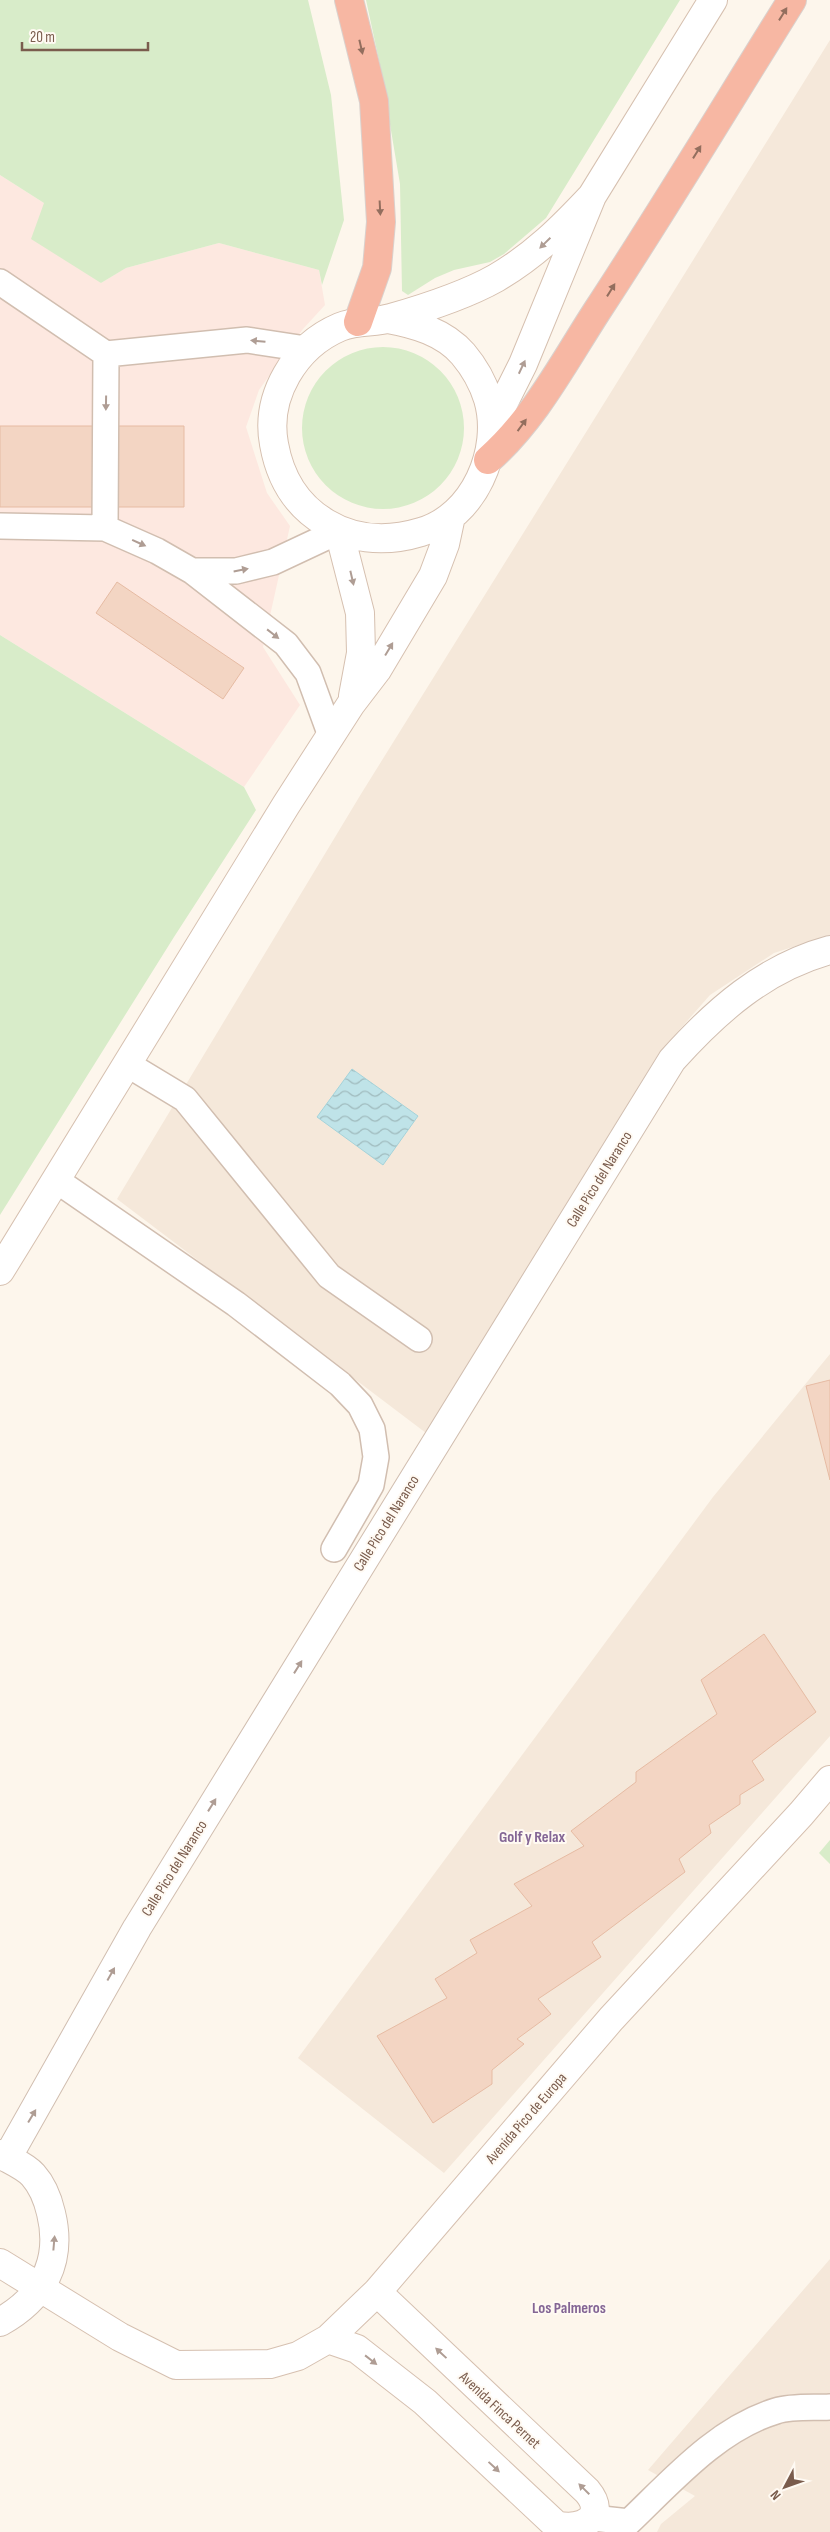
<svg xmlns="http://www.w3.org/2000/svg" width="830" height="2532" font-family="'Sofia Sans Condensed',sans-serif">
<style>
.residential{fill:#f5e8da}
.commercial{fill:#fde8e0}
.green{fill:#d8ecc9}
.water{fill:url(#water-waves);stroke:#a5d3da}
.building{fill:#f3d5c3;stroke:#e6bba3}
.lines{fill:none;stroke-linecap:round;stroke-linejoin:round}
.lane-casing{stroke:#d1beb0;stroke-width:28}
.street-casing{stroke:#d1beb0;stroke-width:30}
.secondary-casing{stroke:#d6c0b0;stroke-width:30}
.highway-casing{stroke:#dad1cd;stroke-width:30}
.lane{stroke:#fff;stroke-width:25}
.street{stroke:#fff;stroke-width:28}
.secondary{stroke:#fff;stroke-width:28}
.highway{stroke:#f7b7a3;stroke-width:28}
.oneway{fill:#936e5e}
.oneway2{fill:#af9d94}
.labels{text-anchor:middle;stroke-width:4;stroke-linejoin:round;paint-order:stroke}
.street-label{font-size:15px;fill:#7a5c4d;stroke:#fffaf3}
.neighbourhood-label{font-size:16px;font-weight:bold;fill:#846695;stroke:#fffaf3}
</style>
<defs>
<pattern id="water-waves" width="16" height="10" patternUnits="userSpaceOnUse" patternTransform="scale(1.25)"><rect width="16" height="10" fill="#bfe3e8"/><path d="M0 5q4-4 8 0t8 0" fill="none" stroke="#a0bbbe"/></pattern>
</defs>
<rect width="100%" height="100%" fill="#fdf6ec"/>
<path class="residential" d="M 830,40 L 830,935 L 774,953 L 710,995 L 659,1053 L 426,1433 L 117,1199 L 361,794 Z
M 830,1354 L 830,1736 L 444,2173 L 298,2058 L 713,1497 Z
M 830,2259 L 830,2532 L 657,2532 L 661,2524 L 695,2496 L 648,2470 Z"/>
<path class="commercial" d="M 0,175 L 44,203 L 101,283 L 126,268 L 219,243 L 319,270 L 325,305 L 303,329 L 259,390 L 246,427 L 267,493 L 290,526 L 263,647 L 300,705 L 244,787 L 0,635 Z"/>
<path class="green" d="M 0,0 L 308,0 L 331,95 L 344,220 L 322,285 L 319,270 L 219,243 L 126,268 L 101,283 L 31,239 L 44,203 L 0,175 Z
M 366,0 L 680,0 L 546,218 L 504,254 L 490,262 L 454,270 L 435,278 L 408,295 L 402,291 L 400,184 L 380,65 Z
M302 428a81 81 0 1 1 162 0a81 81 0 1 1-162 0Z
M 0,635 L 244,787 L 256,810 L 174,937 L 0,1215 Z
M 830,1840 L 830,1864 L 819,1853 Z"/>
<path class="water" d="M 352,1069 L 418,1116 L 383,1165 L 317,1117 Z"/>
<path class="building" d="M 0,426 L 184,426 L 184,507 L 0,507 Z
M 117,582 L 244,668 L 223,699 L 96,613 Z
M 830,1380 L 830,1480 L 806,1386 Z
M 764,1634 L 816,1712 L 752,1761 L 764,1780 L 740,1795 L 740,1804 L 709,1825 L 711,1833 L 679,1859 L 685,1872 L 592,1942 L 601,1957 L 538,1999 L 551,2014 L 517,2039 L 524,2044 L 492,2070 L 492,2084 L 433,2123 L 377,2036 L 447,1998 L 435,1979 L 477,1953 L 470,1940 L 532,1906 L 514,1884 L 584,1846 L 571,1831 L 636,1782 L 636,1772 L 717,1714 L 701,1680 Z"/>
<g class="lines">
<g class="lane-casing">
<path id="lane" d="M 0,282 L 106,354 L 247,340 L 306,349
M 106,354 L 105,528 L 157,551 L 192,571 L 286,644 L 308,673 L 331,736
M 0,526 L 105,528
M 192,571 L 236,571 L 273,562 L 339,531
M 127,1064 L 185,1099 L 329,1276 L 419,1339
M 56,1180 L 236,1304 L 340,1384 L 360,1405 L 372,1429 L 376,1457 L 371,1485 L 334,1549
M 593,2518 L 629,2522 C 672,2481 717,2429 776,2411 C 792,2406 813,2408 830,2407"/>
</g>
<g class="street-casing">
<path id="street" d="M 0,2154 C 10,2160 25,2166 33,2175 C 42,2185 48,2200 51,2213 C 63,2262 43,2298 0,2322
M 7,2158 L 137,1928 L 672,1060 C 716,1011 764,968 830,950"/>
</g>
<g class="secondary-casing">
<path id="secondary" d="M 388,319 C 415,324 444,332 463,354 C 474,367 483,383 488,399 C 503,450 474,517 421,532 C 388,542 356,541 326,523 C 297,506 280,478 274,444 C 265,396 295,346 340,327 C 357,320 374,323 391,318 C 426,308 464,296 496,278 C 535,255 561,229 592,196
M 492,426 L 523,364 L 592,196 L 713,0
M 339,531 L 360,613 L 361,653 L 353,696
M 0,1271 L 286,805 L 351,704 L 377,670 L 433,576 L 445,544 L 451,516
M 0,2263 L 120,2337 L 176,2365 L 270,2364 L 298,2356 L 328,2339 L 377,2292 L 611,2019 L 801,1814 L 830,1780
M 328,2339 L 357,2349 L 425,2402 L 556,2525 C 583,2532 608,2516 587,2491 L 377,2292"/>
</g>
<g class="highway-casing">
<path id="highway" d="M 349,0 L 374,101 L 381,222 L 377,268 L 358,322
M 488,460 C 534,420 564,362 597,311 C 664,209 727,104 792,0"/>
</g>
<use href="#lane" class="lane"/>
<use href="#street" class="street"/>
<use href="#secondary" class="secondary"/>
<use href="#highway" class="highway"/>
</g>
<defs><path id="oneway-solid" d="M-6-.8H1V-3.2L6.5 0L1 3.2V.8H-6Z" transform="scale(1.25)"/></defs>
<g class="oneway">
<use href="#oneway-solid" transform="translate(783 14) rotate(-58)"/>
<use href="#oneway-solid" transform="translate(361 47) rotate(77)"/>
<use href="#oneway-solid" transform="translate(697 152) rotate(-58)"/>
<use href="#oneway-solid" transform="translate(380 208) rotate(87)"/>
<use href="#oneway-solid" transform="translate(611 290) rotate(-58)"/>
<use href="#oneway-solid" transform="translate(522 425) rotate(-54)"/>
</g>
<g class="oneway2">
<use href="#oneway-solid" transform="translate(545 243) rotate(136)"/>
<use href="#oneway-solid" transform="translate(258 341) rotate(-175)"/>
<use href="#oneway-solid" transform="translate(522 367) rotate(-65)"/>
<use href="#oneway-solid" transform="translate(106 403) rotate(91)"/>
<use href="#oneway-solid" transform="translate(139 543) rotate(24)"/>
<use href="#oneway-solid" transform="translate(241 570) rotate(-11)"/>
<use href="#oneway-solid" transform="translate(352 578) rotate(77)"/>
<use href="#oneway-solid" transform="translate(273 634) rotate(38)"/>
<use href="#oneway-solid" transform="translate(389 649) rotate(-59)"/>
<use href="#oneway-solid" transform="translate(298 1667) rotate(-58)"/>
<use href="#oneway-solid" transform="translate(212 1805) rotate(-58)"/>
<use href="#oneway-solid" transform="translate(111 1974) rotate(-61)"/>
<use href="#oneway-solid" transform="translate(32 2116) rotate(-59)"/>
<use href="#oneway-solid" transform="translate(54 2243) rotate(-85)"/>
<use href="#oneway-solid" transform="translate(441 2353) rotate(-137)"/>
<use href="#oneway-solid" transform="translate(371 2360) rotate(38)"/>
<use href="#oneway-solid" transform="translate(494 2467) rotate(43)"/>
<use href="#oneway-solid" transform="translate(584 2489) rotate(-135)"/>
</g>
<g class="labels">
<g class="street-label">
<text transform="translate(599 1179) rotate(-58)" y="5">Calle Pico del Naranco</text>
<text transform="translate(386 1523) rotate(-58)" y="5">Calle Pico del Naranco</text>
<text transform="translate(174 1868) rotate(-58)" y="5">Calle Pico del Naranco</text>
<text transform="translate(526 2118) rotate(-49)" y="5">Avenida Pico de Europa</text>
<text transform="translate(500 2410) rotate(43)" y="5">Avenida Finca Pernet</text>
</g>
<g class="neighbourhood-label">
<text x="532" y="1842">Golf y Relax</text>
<text x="569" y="2313">Los Palmeros</text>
</g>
</g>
<g transform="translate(785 2487) rotate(229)" stroke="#fffaf3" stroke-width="4" paint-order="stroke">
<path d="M0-4L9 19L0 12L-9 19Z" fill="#7a5c4d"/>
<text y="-8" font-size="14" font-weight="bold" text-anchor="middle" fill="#7a5c4d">N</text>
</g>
<path d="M22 42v8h126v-8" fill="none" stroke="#7a5c4d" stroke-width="2.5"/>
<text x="30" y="42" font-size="15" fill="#7a5c4d" stroke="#fffaf3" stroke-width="4" paint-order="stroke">20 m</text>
</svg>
